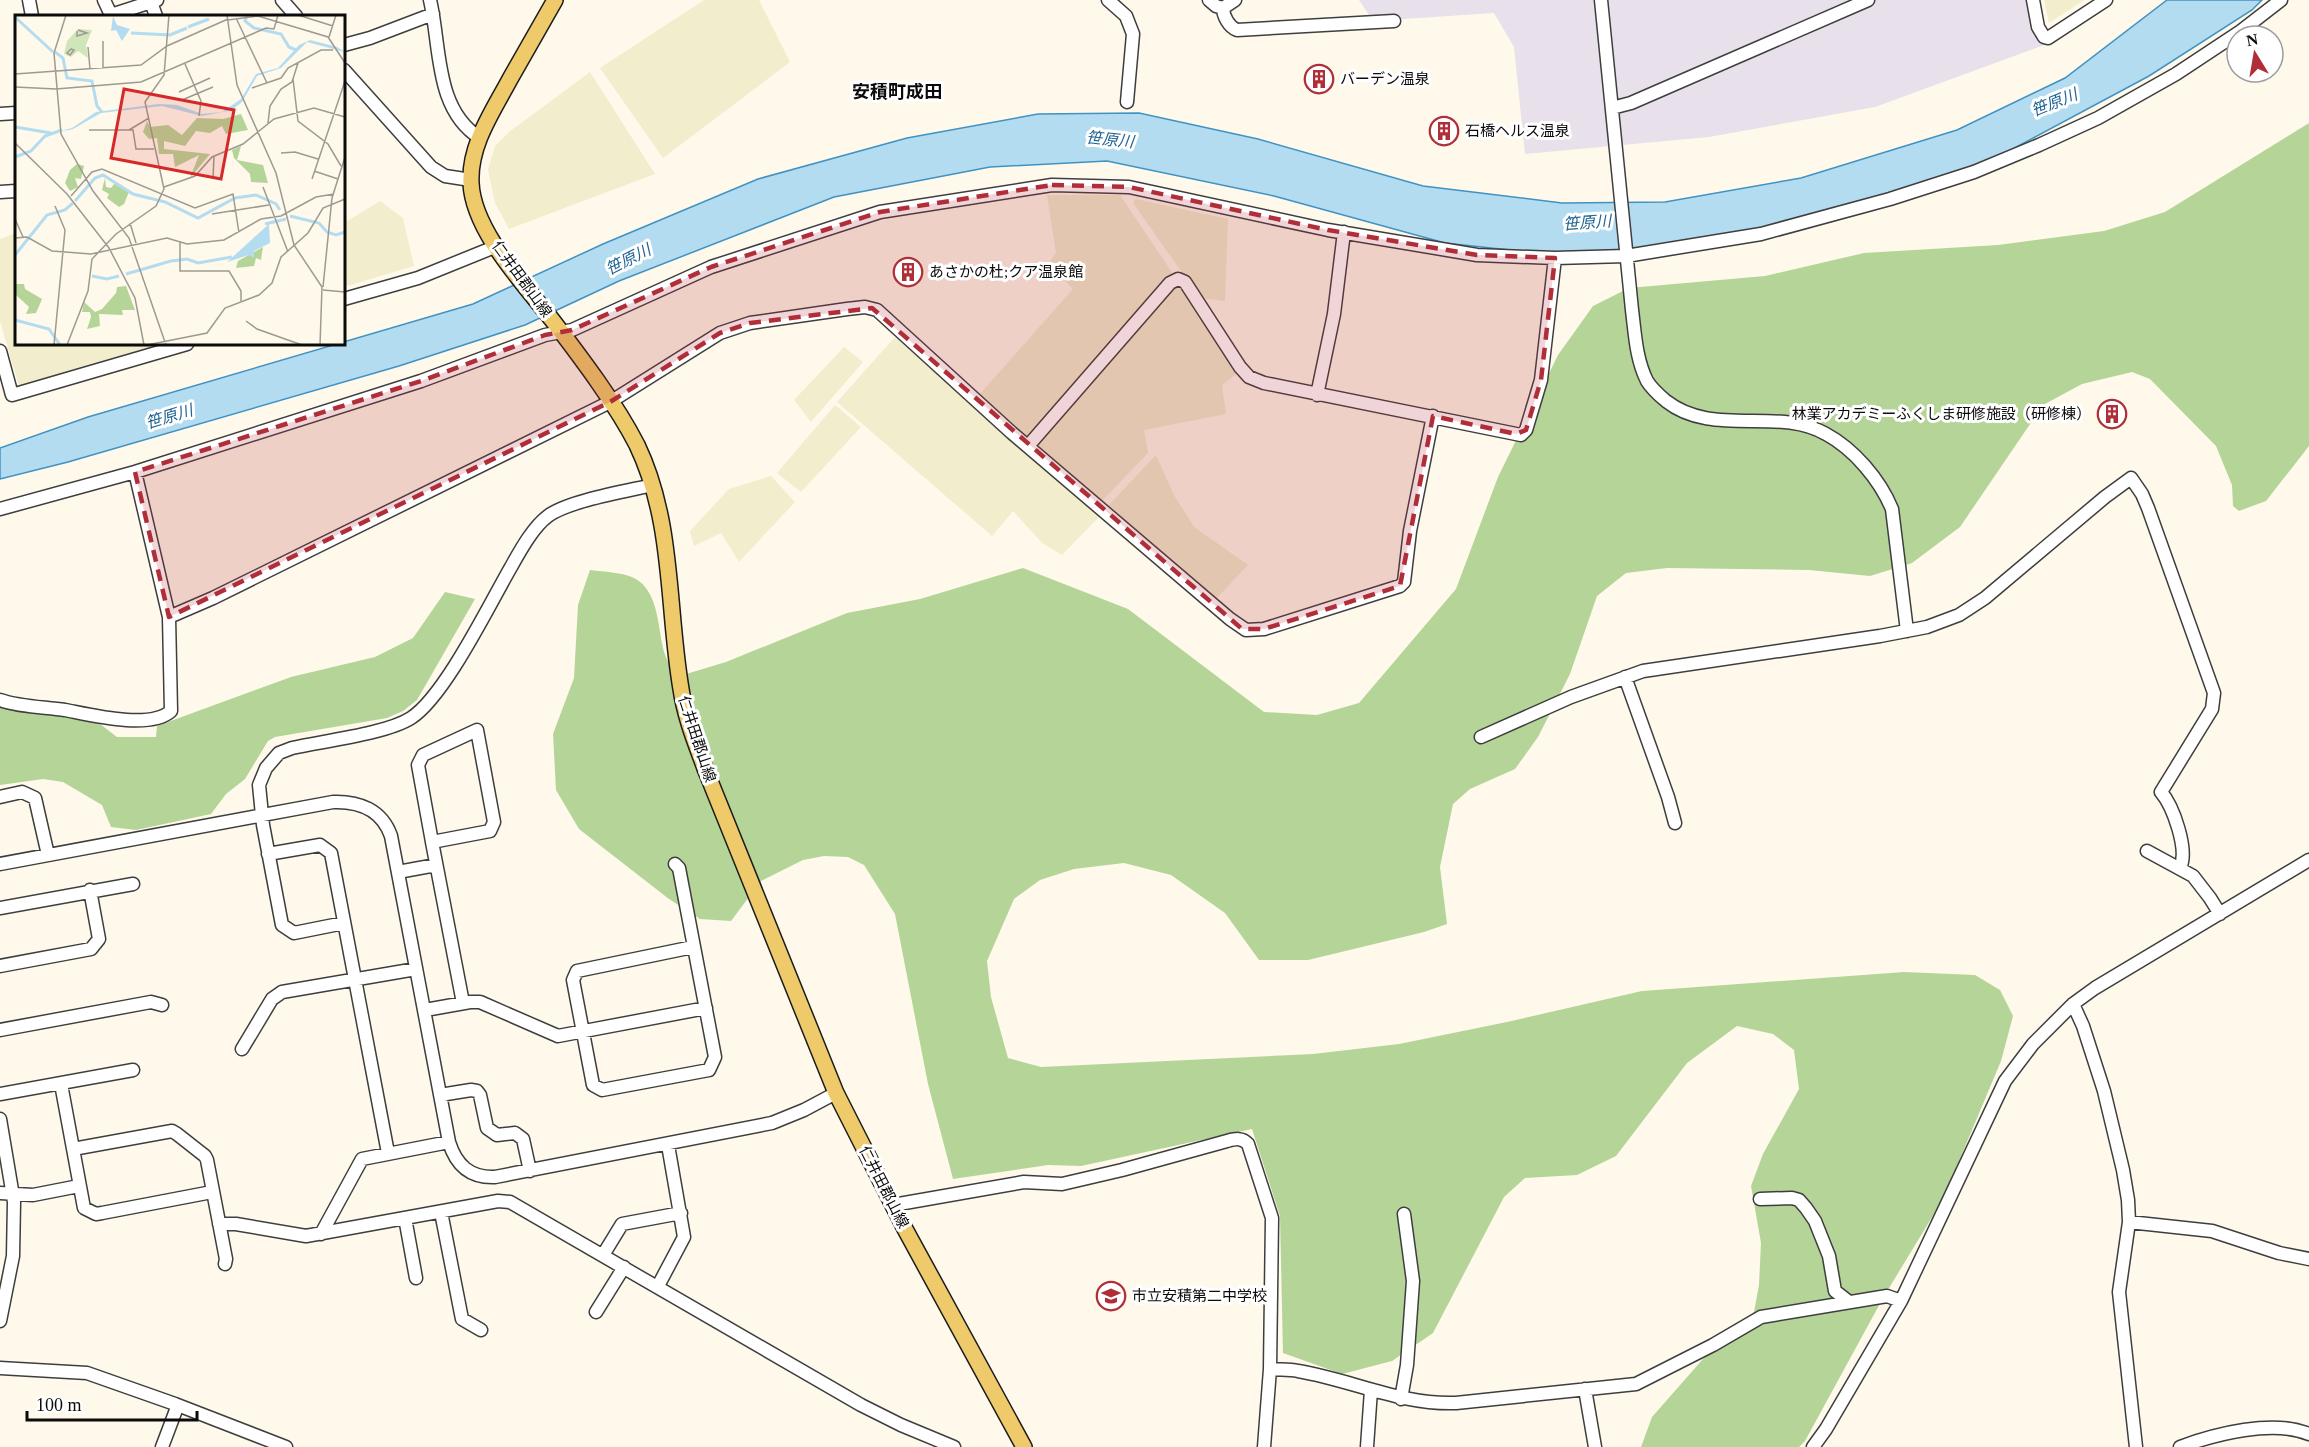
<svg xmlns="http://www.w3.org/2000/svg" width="2309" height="1447" font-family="'Times New Roman','Noto Sans JP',serif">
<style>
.industrial{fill:#e8e0ea}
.farmland{fill:#f1edcd}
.forest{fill:#b5d498}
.water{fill:#b4dcf1;stroke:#4092c3;stroke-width:1.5}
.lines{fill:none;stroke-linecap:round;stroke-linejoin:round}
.minor-casing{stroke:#3e3e3e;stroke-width:15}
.major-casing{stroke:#1c1c1c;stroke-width:18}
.minor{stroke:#fff;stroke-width:12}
.major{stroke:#eeca6a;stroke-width:15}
.marked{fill:#b02e38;fill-opacity:0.2;stroke:#b02e38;stroke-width:4.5;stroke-dasharray:12 8;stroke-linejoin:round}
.labels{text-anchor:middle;stroke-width:6;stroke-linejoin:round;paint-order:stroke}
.poi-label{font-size:15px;fill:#0b0b0b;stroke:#fff;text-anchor:start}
.street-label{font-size:15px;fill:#0b0b0b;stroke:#fff}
.water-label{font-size:16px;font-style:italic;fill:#1f6393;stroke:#fff}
.quarter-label{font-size:18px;font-weight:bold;fill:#0b0b0b;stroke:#fff}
.inset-river{fill:none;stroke:#b4dcf1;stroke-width:3}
.inset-road{fill:none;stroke:#9d9a91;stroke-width:1.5}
.view{fill:#d62828;fill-opacity:0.15;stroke:#d62828;stroke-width:3}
.inset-edge{fill:none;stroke:#0b0b0b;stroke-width:3}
</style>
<rect width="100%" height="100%" fill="#fef9eb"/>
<path class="industrial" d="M 1359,0 L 2032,0 L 2047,44 L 1875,107 L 1709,137 L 1525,154 L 1514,47 L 1494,13 L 1373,21 Z"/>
<path class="farmland" d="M 704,0 L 759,0 L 790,62 L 663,158 L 600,68 Z
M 2044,0 L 2084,0 L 2049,23 Z
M 590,72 L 655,174 L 509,229 L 495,203 L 488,170 L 495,146 L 509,132 Z
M 1047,195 L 1120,195 L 1239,372 L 1222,385 L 1226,414 L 1144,430 L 1148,453 L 1101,502 L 979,395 L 1073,289 L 1048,264 L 1056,253 Z
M 1136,199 L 1228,219 L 1225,301 L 1200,298 L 1133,203 Z
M 380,201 L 403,218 L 414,266 L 347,286 L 344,281 L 344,223 Z
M 16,233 L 16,344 L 163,344 L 19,386 L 0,321 L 0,239 Z
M 895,337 L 1100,516 L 1062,555 L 1042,543 L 1013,511 L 992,536 L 837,402 Z
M 844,347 L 863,362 L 811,422 L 794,400 Z
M 835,405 L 861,427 L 801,492 L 777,473 Z
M 1156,455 L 1174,495 L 1194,527 L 1248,565 L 1215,600 L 1107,507 Z
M 771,476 L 795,502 L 739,562 L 721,533 L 694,546 L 690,531 L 729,489 Z"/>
<path class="forest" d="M 2309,123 L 2309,446 L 2266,501 L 2239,511 L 2233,506 L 2232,485 L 2216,446 L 2150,379 L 2132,372 L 2082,384 L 2043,405 L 1960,527 L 1912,563 L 1870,576 L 1809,570 L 1667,568 L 1626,573 L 1597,596 L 1570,674 L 1538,737 L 1515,769 L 1470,789 L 1453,804 L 1440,867 L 1447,924 L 1424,932 L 1308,960 L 1259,960 L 1225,913 L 1171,875 L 1124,863 L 1074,869 L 1040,880 L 1014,899 L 987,961 L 991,997 L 1008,1058 L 1041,1067 L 1313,1054 L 1399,1044 L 1507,1022 L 1642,991 L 1904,972 L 1975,975 L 2000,990 L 2013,1016 L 2001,1061 L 1943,1199 L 1883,1298 L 1805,1441 L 1799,1447 L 1641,1447 L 1652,1417 L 1703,1359 L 1754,1312 L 1759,1285 L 1761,1243 L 1751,1186 L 1763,1154 L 1799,1089 L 1794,1050 L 1773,1034 L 1737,1026 L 1687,1063 L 1616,1156 L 1577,1175 L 1525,1178 L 1504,1197 L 1433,1333 L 1392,1361 L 1342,1374 L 1283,1353 L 1280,1216 L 1252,1129 L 1081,1166 L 1048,1165 L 953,1179 L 928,1084 L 895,914 L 864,865 L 848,857 L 824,856 L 803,860 L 761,881 L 731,921 L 700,919 L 669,899 L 579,829 L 556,790 L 553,734 L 574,678 L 578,605 L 590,570 C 604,572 627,572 639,581 C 665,601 655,649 672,667 C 675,670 680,673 683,675 L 726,662 L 847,613 L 920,599 L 1023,568 L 1128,609 L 1264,712 L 1317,715 L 1359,703 L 1456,589 L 1498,477 L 1558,355 L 1593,306 L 1629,288 L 1765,276 L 1864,253 L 1998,245 L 2104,231 L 2165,212 Z
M 445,592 L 475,599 L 417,700 L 403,711 L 387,718 L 275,737 L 268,741 L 245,779 L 226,794 L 211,814 L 136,830 L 111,827 L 102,805 L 63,782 L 43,779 L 0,785 L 0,704 L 100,724 L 117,737 L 156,737 L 157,726 L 291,677 L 375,657 L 413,638 Z"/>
<path class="water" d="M 2167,0 L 2262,0 L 2252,10 L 2149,76 L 1979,167 L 1847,212 L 1675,251 L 1556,255 L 1445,243 L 1274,196 L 1107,161 L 990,167 L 834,197 L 619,281 L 525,325 L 399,366 L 68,462 L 0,479 L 0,448 L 88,417 L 473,304 L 603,244 L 758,179 L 907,138 L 1038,114 L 1139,113 L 1258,139 L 1423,186 L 1562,203 L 1665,202 L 1801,178 L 1957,130 L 2065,78 Z"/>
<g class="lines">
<g class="minor-casing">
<path id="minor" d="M 29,0 L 32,16
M 104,0 L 111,15
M 282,0 L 296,16
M 430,0 C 441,46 434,109 480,138
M 1108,0 L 1126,16 L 1133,34 L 1127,102
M 1209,0 L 1216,6 L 1223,8
M 1601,0 L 1632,310 C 1635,334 1636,359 1647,381 C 1652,389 1660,396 1666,401 C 1713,438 1778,406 1826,434 C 1854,449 1880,480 1892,509 L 1907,631
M 2033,0 L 2038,27 L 2044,37 L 2048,38 L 2106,0
M 151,2 L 156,16
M 1223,8 C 1223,16 1229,27 1237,30 L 1394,21
M 1223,8 L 1235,0
M 111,16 L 111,15 L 157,0
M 344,45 L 370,38 L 433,14
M 344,70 L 431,167 L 445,176 L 471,180
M 1612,108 L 1631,103 L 1868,0
M 0,114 L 16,113
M 0,192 L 16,191
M 344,299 L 418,278 L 497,246
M 0,351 L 12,395 L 187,344
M 1317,395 L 1334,314 L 1344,232
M 1028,446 L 1170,283 L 1178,279 L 1185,282 L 1240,367 L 1249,377 L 1264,383 L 1521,435 L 1526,430 L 1541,380 L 1555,258
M 0,509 L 135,472 L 421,381 L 545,335 L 572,330 L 711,267 L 880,212 L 1052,185 L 1129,187 L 1328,230 L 1477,255 L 1555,258 L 1626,256 L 1761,234 L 1890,199 L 1974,172 L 2039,145 L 2098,118 L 2176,74 L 2241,31 L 2281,0
M 169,617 L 213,598 L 610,402 L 720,333 L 750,323 L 847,309 L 865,307 L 877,310 L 1012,433 L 1230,619 L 1246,630 L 1264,629 L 1400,586 L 1404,582 L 1410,531 L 1433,416
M 1625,677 L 1668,797 L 1675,823
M 0,700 C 20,707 44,707 65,710 C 91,715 150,730 171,711 L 169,617 L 135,472
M 1481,737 L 1571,697 L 1643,671 L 1880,636 L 1927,627 L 1959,615 L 1985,598 L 2105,497 L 2131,478 L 2142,494 L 2148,508 L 2214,693 L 2212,709 L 2161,792 C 2173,806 2189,850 2180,868
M 0,797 L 22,792 L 35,798 L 48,855
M 432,842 L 418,765 L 423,755 L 477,730 L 494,822 L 490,831 L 432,842 L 463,1003
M 2147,851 L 2193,876 L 2210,898 L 2220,914
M 268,854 L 320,845 L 331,853 L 388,1153
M 0,864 L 333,802 C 359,801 382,810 391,836 L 449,1142 C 456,1165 470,1178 495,1177 L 772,1123 L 804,1110 L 836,1093
M 675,864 L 679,868 L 715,1057 L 709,1070 L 602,1090 L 593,1085 L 573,980 L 577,971 L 693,947
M 398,872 L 436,865
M 0,908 L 133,884
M 344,923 L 294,933 L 282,925 L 263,825 L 259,785 L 266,768 L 279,753 L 292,748 C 322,741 386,734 411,718 C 445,696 489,605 511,567 C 520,551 533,527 548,516 C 568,501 627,491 653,485
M 0,966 L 91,949 L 99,939 L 90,890
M 2073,1004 L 2083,1026 L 2104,1091 L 2123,1170 L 2128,1200 L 2129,1222 L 2119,1292 L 2136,1447
M 425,1010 L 470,1002 L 480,1002 L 558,1036 L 706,1008
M 0,1030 L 151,1002 L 162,1005
M 242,1049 L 272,999 L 282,992 L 416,969
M 61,1084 L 84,1208 L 96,1214 L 102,1213 L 212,1192
M 0,1094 L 133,1070
M 440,1095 L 471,1090 L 477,1091 L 480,1095 L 487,1128 L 497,1135 L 515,1133 L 523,1139 L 530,1171
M 0,1119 L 14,1202 L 13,1256 L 0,1321
M 73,1149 L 172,1131 L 177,1134 L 205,1156 L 207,1160 L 226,1259 L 225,1264
M 0,1193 L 33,1195 L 79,1186
M 1760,1199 L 1792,1198 L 1799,1200 L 1806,1208 L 1815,1221 L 1829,1256 L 1835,1291 L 1849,1302
M 893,1205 L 1024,1182 L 1062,1184 L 1122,1170 L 1227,1141 C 1235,1139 1242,1137 1248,1144 L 1272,1218 L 1270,1369 L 1264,1447
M 441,1212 L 462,1319 L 481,1330
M 405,1218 L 416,1278
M 2129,1222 L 2212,1231 L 2279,1253 L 2309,1259
M 219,1224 L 236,1224 L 306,1236 L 498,1201 L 510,1202 L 861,1405 L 901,1425 L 954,1447
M 321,1234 L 362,1159 L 449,1142
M 603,1255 L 622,1224 L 681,1213
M 658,1286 L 684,1237 L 668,1145
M 596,1312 L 624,1267
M 0,1368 L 87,1373 L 175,1404
M 1270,1369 C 1279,1370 1289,1369 1298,1371 C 1352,1380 1401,1405 1456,1403 L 1636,1384 L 1713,1345 L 1761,1317 L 1887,1296 L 1901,1301
M 1585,1389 L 1595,1447
M 1401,1399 L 1407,1365 L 1413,1281 L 1404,1214
M 162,1447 L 176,1410 L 175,1404 L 286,1447
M 1367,1447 L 1371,1390
M 1813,1447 L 1826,1429 L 1901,1301 L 2005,1081 L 2033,1044 L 2073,1004 L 2095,988 L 2309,860
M 2180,1447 C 2215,1434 2273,1419 2309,1434"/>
</g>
<g class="major-casing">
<path id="major" d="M 555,0 C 540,26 525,53 510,79 C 493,111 469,145 471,183 C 473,231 525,285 553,321 C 582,359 616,404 637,445 C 674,522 667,607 681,689 C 685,717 696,744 706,771 L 836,1093 L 905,1229 L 1024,1447"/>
</g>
<use href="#minor" class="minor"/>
<use href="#major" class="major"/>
</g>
<path class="marked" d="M 1052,185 L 1129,187 L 1328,230 L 1477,255 L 1555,258 L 1541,380 L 1526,430 L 1516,434 L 1433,416 L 1400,586 L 1264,629 L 1242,629 L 872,308 L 750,323 L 720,333 L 610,402 L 169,617 L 135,472 L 421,381 L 545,335 L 572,330 L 711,267 L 880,212 Z"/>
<defs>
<g id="building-ring" transform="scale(1.5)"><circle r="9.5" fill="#fff" stroke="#b02e38" stroke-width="1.5"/><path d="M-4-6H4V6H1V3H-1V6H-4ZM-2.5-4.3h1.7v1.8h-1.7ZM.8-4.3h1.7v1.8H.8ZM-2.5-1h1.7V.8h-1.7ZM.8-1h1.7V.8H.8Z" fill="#b02e38"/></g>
<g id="school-ring" transform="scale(1.5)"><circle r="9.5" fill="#fff" stroke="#b02e38" stroke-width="1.5"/><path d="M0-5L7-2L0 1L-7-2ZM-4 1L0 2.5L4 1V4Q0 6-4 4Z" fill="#b02e38"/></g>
</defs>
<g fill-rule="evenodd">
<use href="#building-ring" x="1319" y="79"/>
<use href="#building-ring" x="1444" y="131"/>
<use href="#building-ring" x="908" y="272"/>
<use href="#building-ring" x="2112" y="414"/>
<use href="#school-ring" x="1111" y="1296"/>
</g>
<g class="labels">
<g class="poi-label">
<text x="1340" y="84">バーデン温泉</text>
<text x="1465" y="136">石橋ヘルス温泉</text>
<text x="929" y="277">あさかの杜;クア温泉館</text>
<text x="2091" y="419" text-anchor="end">林業アカデミーふくしま研修施設（研修棟）</text>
<text x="1132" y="1301">市立安積第二中学校</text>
</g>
<g class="street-label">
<text transform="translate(522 279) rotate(54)" y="5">仁井田郡山線</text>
<text transform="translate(697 739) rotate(72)" y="5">仁井田郡山線</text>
<text transform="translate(884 1187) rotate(63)" y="5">仁井田郡山線</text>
</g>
<g class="water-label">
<text transform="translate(2054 102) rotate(-22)" y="6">笹原川</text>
<text transform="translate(1110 139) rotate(6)" y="6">笹原川</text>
<text transform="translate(1587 222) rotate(-4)" y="6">笹原川</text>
<text transform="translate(628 259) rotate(-27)" y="6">笹原川</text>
<text transform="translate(169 416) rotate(-17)" y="6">笹原川</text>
</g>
<g class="quarter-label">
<text x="897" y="98">安積町成田</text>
</g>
</g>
<g transform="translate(15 15)">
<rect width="330" height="330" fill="#fef9eb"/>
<path d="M 63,14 L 77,15 L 71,30 L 73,43 L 63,36 L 56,42 L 49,39 L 52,26 Z" fill="#d0e5b8"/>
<path d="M 226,99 L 233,115 L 211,119 L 207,111 L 195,118 L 181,116 L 170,131 L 149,126 L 149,134 L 195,139 L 175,163 L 184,140 L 160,152 L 158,139 L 144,139 L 142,123 L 134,124 L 128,117 L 132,106 L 135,112 L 153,110 L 167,120 L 182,103 L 208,104 ZM 226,131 L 222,145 L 248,150 L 253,168 L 236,167 L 235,159 L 219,143 L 217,135 ZM 62,149 L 69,151 L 66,164 L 60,163 L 63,172 L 55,176 L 50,168 L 55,155 ZM 90,163 L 91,172 L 96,173 L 100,168 L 114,177 L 109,189 L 104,192 L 92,183 L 94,179 L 87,175 ZM 248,232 L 246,245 L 241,243 L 239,251 L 221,253 L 223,246 ZM 0,269 L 9,269 L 10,274 L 27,284 L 21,298 L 11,299 L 14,292 L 0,279 ZM 111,271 L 120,295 L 107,295 L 108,300 L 84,299 L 85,311 L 72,314 L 76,302 L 75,297 L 67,297 L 69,287 L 80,297 L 87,294 L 101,278 L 102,272 Z" fill="#b5d498"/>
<path d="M 98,1 L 102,10 L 115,14 L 107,26 L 101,15 L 96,16 ZM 295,25 L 322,32 L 330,37 L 292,27 L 266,53 L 242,61 L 227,87 L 217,95 L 187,101 L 147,91 L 86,98 L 58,114 L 54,115 L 45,116 L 57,113 L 81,97 L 144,89 L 162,90 L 187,99 L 207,97 L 226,84 L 241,59 L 263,53 L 284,30 ZM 254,209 L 255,228 L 239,236 L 239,243 L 234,240 L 212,247 Z" fill="#b4dcf1"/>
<path class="inset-river" d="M 232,0 L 230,6 L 239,13 L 266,19 L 274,32 L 281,35M 0,2 L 38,37M 173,12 L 194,4M 116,18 L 155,20 L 172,13M 40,37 L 48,43 L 52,63 L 77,66 L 82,91 L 87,97M 0,112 L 36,118M 0,142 L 16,136 L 30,121 L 47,115M 60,186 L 80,163 L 88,160 L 118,179 L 150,187 L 183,203 L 220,183 L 241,180 L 261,189 L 265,195M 275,201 L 304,208 L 312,217 L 321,220 L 330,217M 250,209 L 271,204M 0,240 L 32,200 L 50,195 L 58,188M 111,259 L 156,246 L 172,244 L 183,248 L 217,242M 77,261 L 92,264 L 104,261M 0,305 L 34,314 L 45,330"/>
<path class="inset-road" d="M 51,0 L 39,38 L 46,119 L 78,176 L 114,223 L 151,330M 212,0 L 222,70 L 261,158 L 279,230 L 307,272 L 305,330M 283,0 L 318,11M 221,3 L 252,68M 213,5 L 243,1 L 313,22 L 330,48M 62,16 L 62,21 L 72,18 L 63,15M 314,22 L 321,0M 88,26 L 88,53M 73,32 L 75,54M 56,34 L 59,35 L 55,40 L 52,38 ZM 170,49 L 186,86 L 184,101M 0,59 L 126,50 L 152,31 L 213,4M 278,64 L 283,106 L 313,129 L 326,151M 0,72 L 41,74 L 126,67 L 251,13 L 259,14 L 263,0M 237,73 L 266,63 L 273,53 L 306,35 L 318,35M 164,77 L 195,63M 167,85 L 198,72M 253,108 L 255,91 L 266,74 L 277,67 L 283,48M 74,115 L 118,115 L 121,134 L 139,134M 114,115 L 134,103M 0,128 L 52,179 L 94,233 L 120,283 L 129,330M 266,138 L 280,137 L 303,144M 299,156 L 323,164M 198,163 L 199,141M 297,164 L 330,66M 149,172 L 180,161 L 197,142 L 228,129 L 259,104 L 299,93 L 330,102M 248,172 L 273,237M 56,181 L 77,157 L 87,154 L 180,193 L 218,179 L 224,218M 197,199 L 254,190M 0,204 L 8,222M 115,208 L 121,228M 0,223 L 12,222 L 37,236 L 76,239 L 152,223 L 172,229 L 209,225 L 246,204 L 266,201 L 301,182 L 319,179M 165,226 L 165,256 L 214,256 L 226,276 L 226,286M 308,272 L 317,183 L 330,142M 308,275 L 330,277M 231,306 L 242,314 L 287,330M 39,330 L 50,215 L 40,191M 52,330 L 73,276 L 77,244 L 101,219 L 141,191 L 149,174 L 130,87 L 149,60 L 154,0M 132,330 L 192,318 L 210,293 L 244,280 L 257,268 L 266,242 L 293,218 L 308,193 L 330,184"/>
<path class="view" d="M 109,74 L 219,95 L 206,164 L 96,143 Z"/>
<rect width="330" height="330" class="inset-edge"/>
</g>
<g transform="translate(2255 54) rotate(349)"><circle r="28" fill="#ffffff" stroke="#9d9d9d" stroke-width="1.5"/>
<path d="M0-4.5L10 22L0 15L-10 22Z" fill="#b02e38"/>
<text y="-9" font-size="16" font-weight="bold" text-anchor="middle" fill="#0b0b0b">N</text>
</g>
<path d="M27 1411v9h170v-9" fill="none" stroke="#0b0b0b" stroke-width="3"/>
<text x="36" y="1411" font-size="18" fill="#0b0b0b" stroke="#ffffff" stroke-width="4.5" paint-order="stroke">100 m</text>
</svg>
